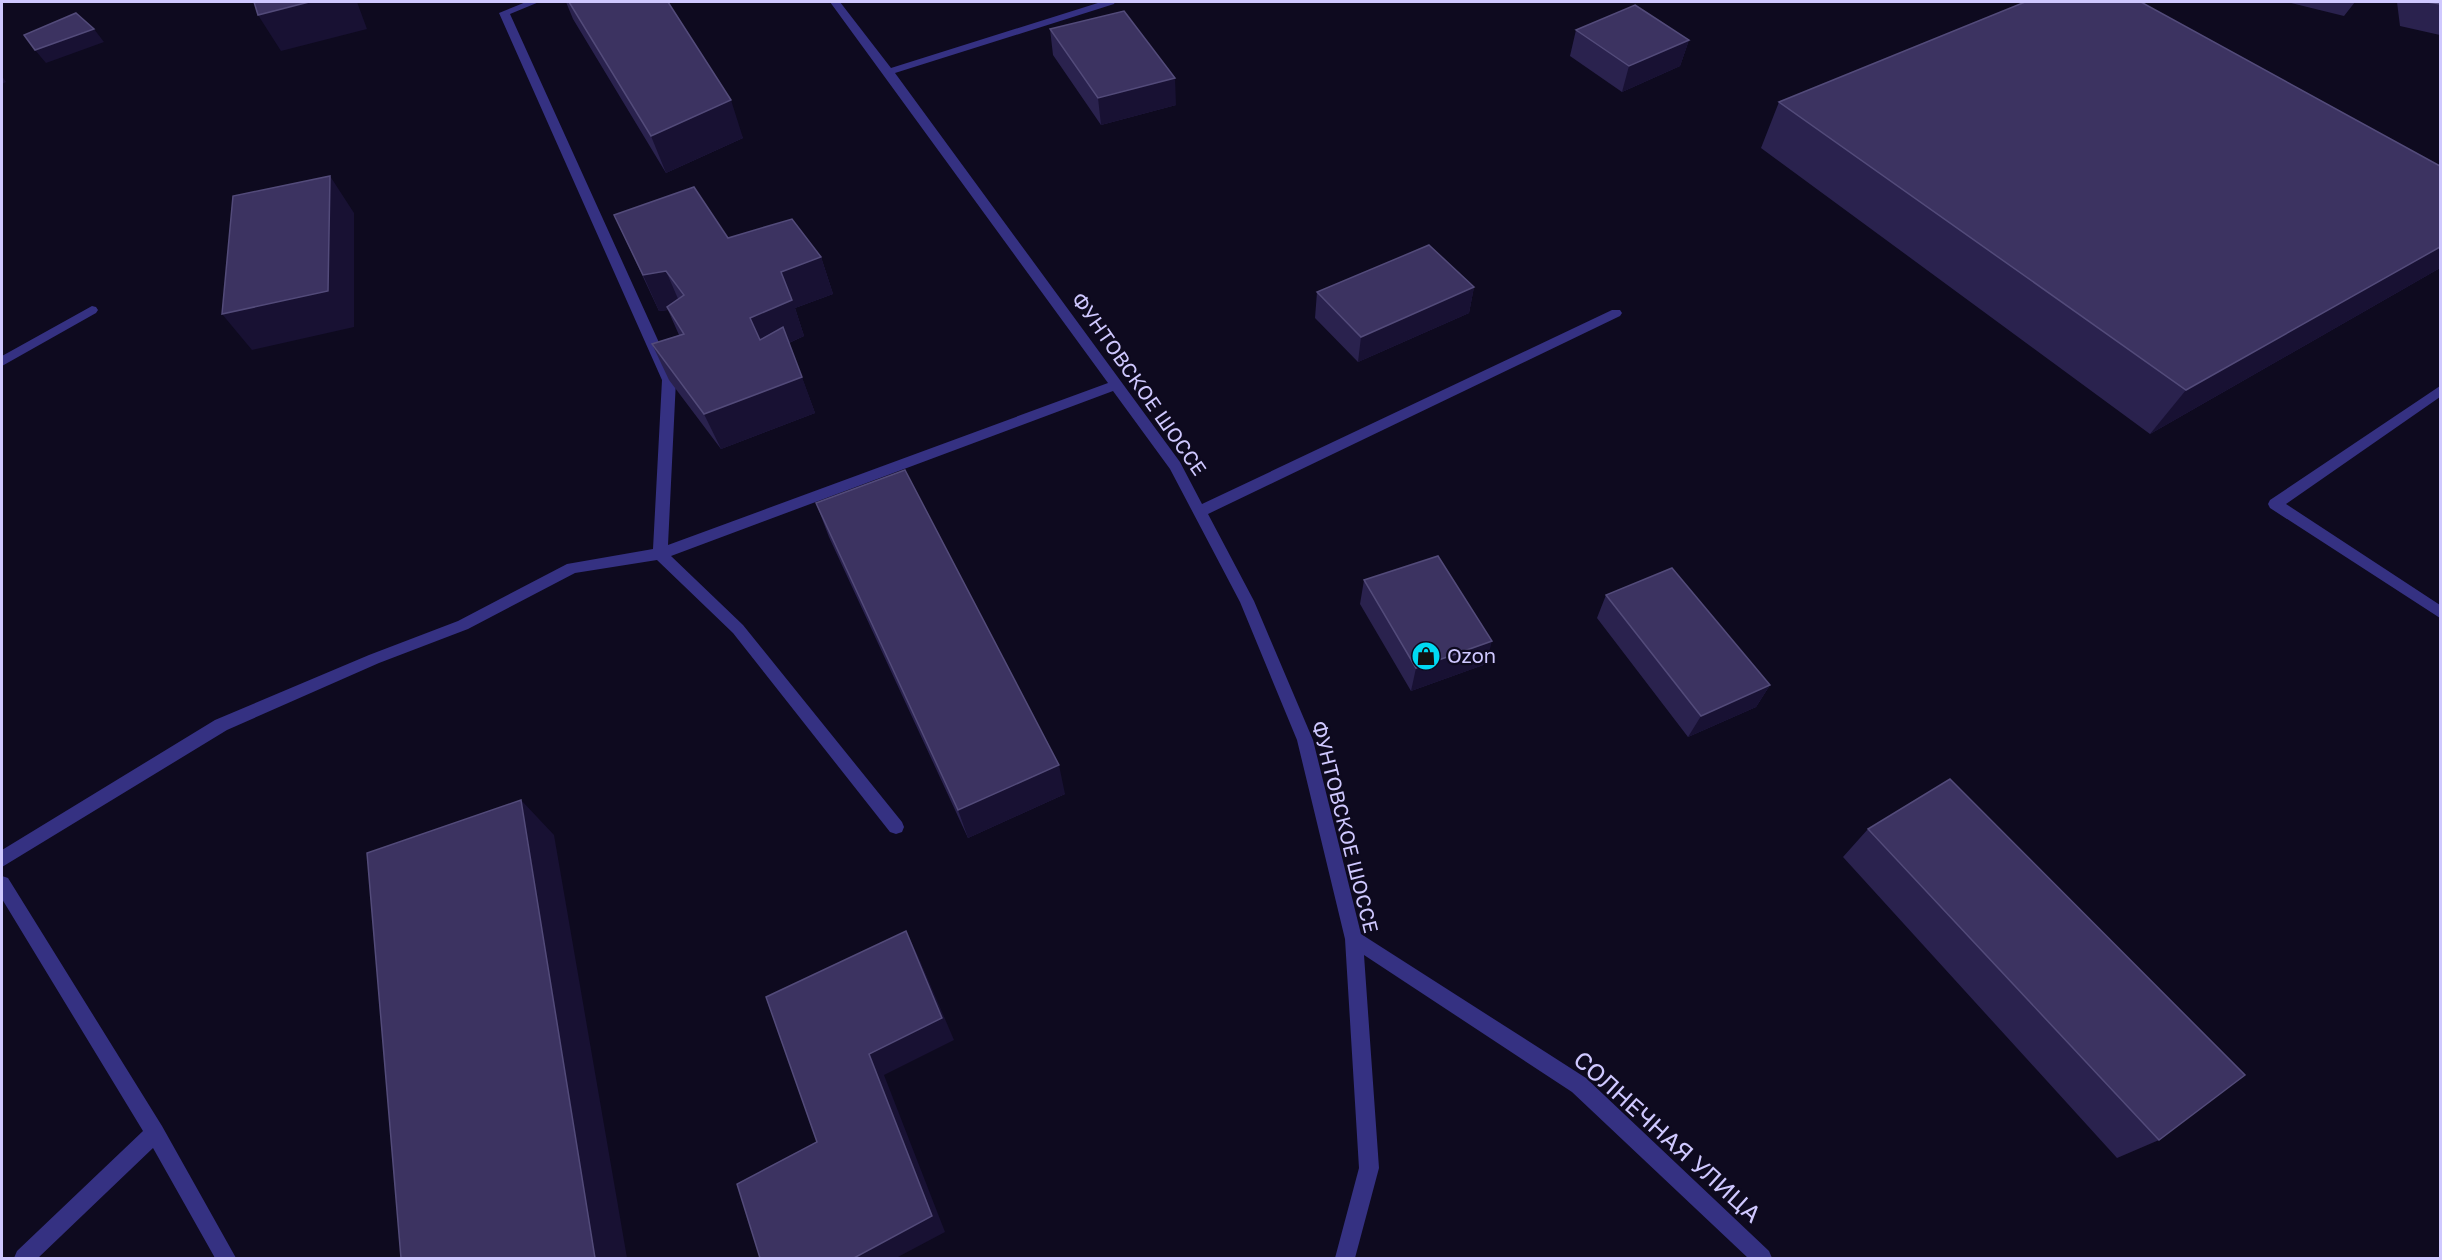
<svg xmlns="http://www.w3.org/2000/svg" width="2442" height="1260" font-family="'Golos Text',sans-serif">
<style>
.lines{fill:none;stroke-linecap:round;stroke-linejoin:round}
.minor{fill:#353182;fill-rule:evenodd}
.wall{fill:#2a224e}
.shaded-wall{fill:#181133}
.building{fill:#3c3361;stroke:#534b7a;stroke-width:1.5}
.labels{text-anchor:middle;stroke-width:4.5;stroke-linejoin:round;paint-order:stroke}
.street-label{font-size:20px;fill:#cfc8ff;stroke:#0e0a1f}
.poi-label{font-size:20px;fill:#cfc8ff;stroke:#0e0a1f;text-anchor:start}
.near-street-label{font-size:24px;fill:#cfc8ff;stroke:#0e0a1f}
</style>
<rect width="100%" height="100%" fill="#0e0a1f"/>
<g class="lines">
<path class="minor" d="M 526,2 L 539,2 L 510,14 L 676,380 L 668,545 L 1108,383 L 830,2 L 840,2 L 891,68 L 1101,2 L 1115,2 L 1114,4 L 895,73 L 1180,462 L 1202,504 L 1612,310 L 1620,310 L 1622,313 L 1620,316 L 1208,514 L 1254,601 L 1313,740 L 1361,934 L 1586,1078 L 1769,1251 L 1772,1258 L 1748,1258 L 1572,1092 L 1364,955 L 1379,1168 L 1355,1258 L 1335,1258 L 1359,1168 L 1345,939 L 1297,740 L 1240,602 L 1170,469 L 1113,391 L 671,556 L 743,625 L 902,822 L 904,827 L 902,832 L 896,834 L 890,832 L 733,633 L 657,560 L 575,573 L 468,629 L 379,663 L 227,730 L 2,867 L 2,850 L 215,720 L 369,655 L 458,621 L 567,564 L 653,549 L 662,380 L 499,13 Z
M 92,306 L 96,307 L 98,310 L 96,313 L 2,366 L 2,356 Z
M 2440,386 L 2440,397 L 2286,504 L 2440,605 L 2440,618 L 2270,508 L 2268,504 L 2270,500 Z
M 2,876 L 8,878 L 162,1126 L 236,1258 L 215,1258 L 153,1148 L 38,1258 L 14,1258 L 17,1251 L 143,1131 L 2,899 Z"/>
</g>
<path class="wall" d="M 566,2 L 668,2 L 743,138 L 666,173 L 573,19 Z
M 2287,2 L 2355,2 L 2344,16 Z
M 2397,2 L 2440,2 L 2440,35 L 2400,26 Z
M 1050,29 L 1176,105 L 1101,125 L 1053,55 Z
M 1576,30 L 1689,40 L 1680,66 L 1622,92 L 1570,56 Z
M 1779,102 L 2440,166 L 2440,268 L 2150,434 L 1761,148 Z
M 614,215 L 821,257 L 833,294 L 795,308 L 804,336 L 789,343 L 815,413 L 721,449 L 669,380 L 652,344 L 679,335 L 668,310 L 659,311 Z
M 1474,287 L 1469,313 L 1358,362 L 1315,318 L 1317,292 Z
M 816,503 L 1065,794 L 968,838 L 829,537 Z
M 1364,580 L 1486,664 L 1411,691 L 1360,604 Z
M 1606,595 L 1770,685 L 1756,707 L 1688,737 L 1597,618 Z
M 1868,829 L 2159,1140 L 2117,1158 L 1843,857 Z"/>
<path class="shaded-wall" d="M 309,2 L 357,2 L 367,29 L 281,51 L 258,15 Z
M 94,29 L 104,42 L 46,63 L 35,50 Z
M 1689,40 L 1680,66 L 1622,92 L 1629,66 Z
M 2,76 L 6,82 L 2,84 Z
M 1175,78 L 1176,105 L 1101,125 L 1098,98 Z
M 731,100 L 743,138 L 666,173 L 651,136 Z
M 330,176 L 354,213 L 354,327 L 252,350 L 222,314 Z
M 2440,247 L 2440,268 L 2150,434 L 2186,390 Z
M 821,257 L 833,294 L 795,308 L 804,336 L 764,354 L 750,318 L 781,272 Z
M 666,271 L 682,308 L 667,307 L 668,310 L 659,311 L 643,275 Z
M 1474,287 L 1469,313 L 1358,362 L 1361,337 Z
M 802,377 L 815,413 L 721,449 L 704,414 Z
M 1492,641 L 1486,664 L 1411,691 L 1416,668 Z
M 1770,685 L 1756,707 L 1688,737 L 1701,716 Z
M 1059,765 L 1065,794 L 968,838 L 958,810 Z
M 521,800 L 554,835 L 627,1258 L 595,1258 Z
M 906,931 L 918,956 L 954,1040 L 884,1075 L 945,1232 L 896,1258 L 854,1258 L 869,1054 Z"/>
<path class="building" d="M 254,2 L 309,2 L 258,15 Z
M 569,2 L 668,2 L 731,100 L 651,136 Z
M 2025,2 L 2141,2 L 2440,166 L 2440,247 L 2186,390 L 1779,102 Z
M 2427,2 L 2440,2 L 2440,4 Z
M 1635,5 L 1689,40 L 1629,66 L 1576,30 Z
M 1124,11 L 1175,78 L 1098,98 L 1050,29 Z
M 76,13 L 94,29 L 35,50 L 24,35 Z
M 330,176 L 328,291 L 222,314 L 233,196 Z
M 694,187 L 728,238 L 792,219 L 821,257 L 781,272 L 792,300 L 750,318 L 760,340 L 783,327 L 802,377 L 704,414 L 652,344 L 684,334 L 667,307 L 684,295 L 666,271 L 643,275 L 614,215 Z
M 1429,245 L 1474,287 L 1361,337 L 1317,292 Z
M 905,470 L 1059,765 L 958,810 L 816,503 Z
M 1438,556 L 1492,641 L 1416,668 L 1364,580 Z
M 1672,568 L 1770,685 L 1701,716 L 1606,595 Z
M 1950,779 L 2245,1075 L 2159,1140 L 1868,829 Z
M 521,800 L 595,1258 L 401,1258 L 367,853 Z
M 906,931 L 942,1018 L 869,1054 L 932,1216 L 854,1258 L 760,1258 L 737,1184 L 817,1142 L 766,997 Z"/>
<defs>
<g id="shop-disc" transform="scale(1.5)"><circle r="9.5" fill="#00daf3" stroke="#0e0a1f"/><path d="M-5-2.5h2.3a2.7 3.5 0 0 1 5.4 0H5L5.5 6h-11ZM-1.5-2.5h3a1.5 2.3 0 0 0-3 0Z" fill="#111"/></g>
</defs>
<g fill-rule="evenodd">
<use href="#shop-disc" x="1426" y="656"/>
</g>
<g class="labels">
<g class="street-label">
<text transform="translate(1139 384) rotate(55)" y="7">ФУНТОВСКОЕ ШОССЕ</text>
<text transform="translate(1345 827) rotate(76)" y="7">ФУНТОВСКОЕ ШОССЕ</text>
</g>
<g class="poi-label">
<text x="1447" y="663">Ozon</text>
</g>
<g class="near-street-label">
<text transform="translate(1667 1137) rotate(42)" y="8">СОЛНЕЧНАЯ УЛИЦА</text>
</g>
</g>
<rect width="2442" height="1260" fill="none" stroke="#cfc8ff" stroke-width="6"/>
</svg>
